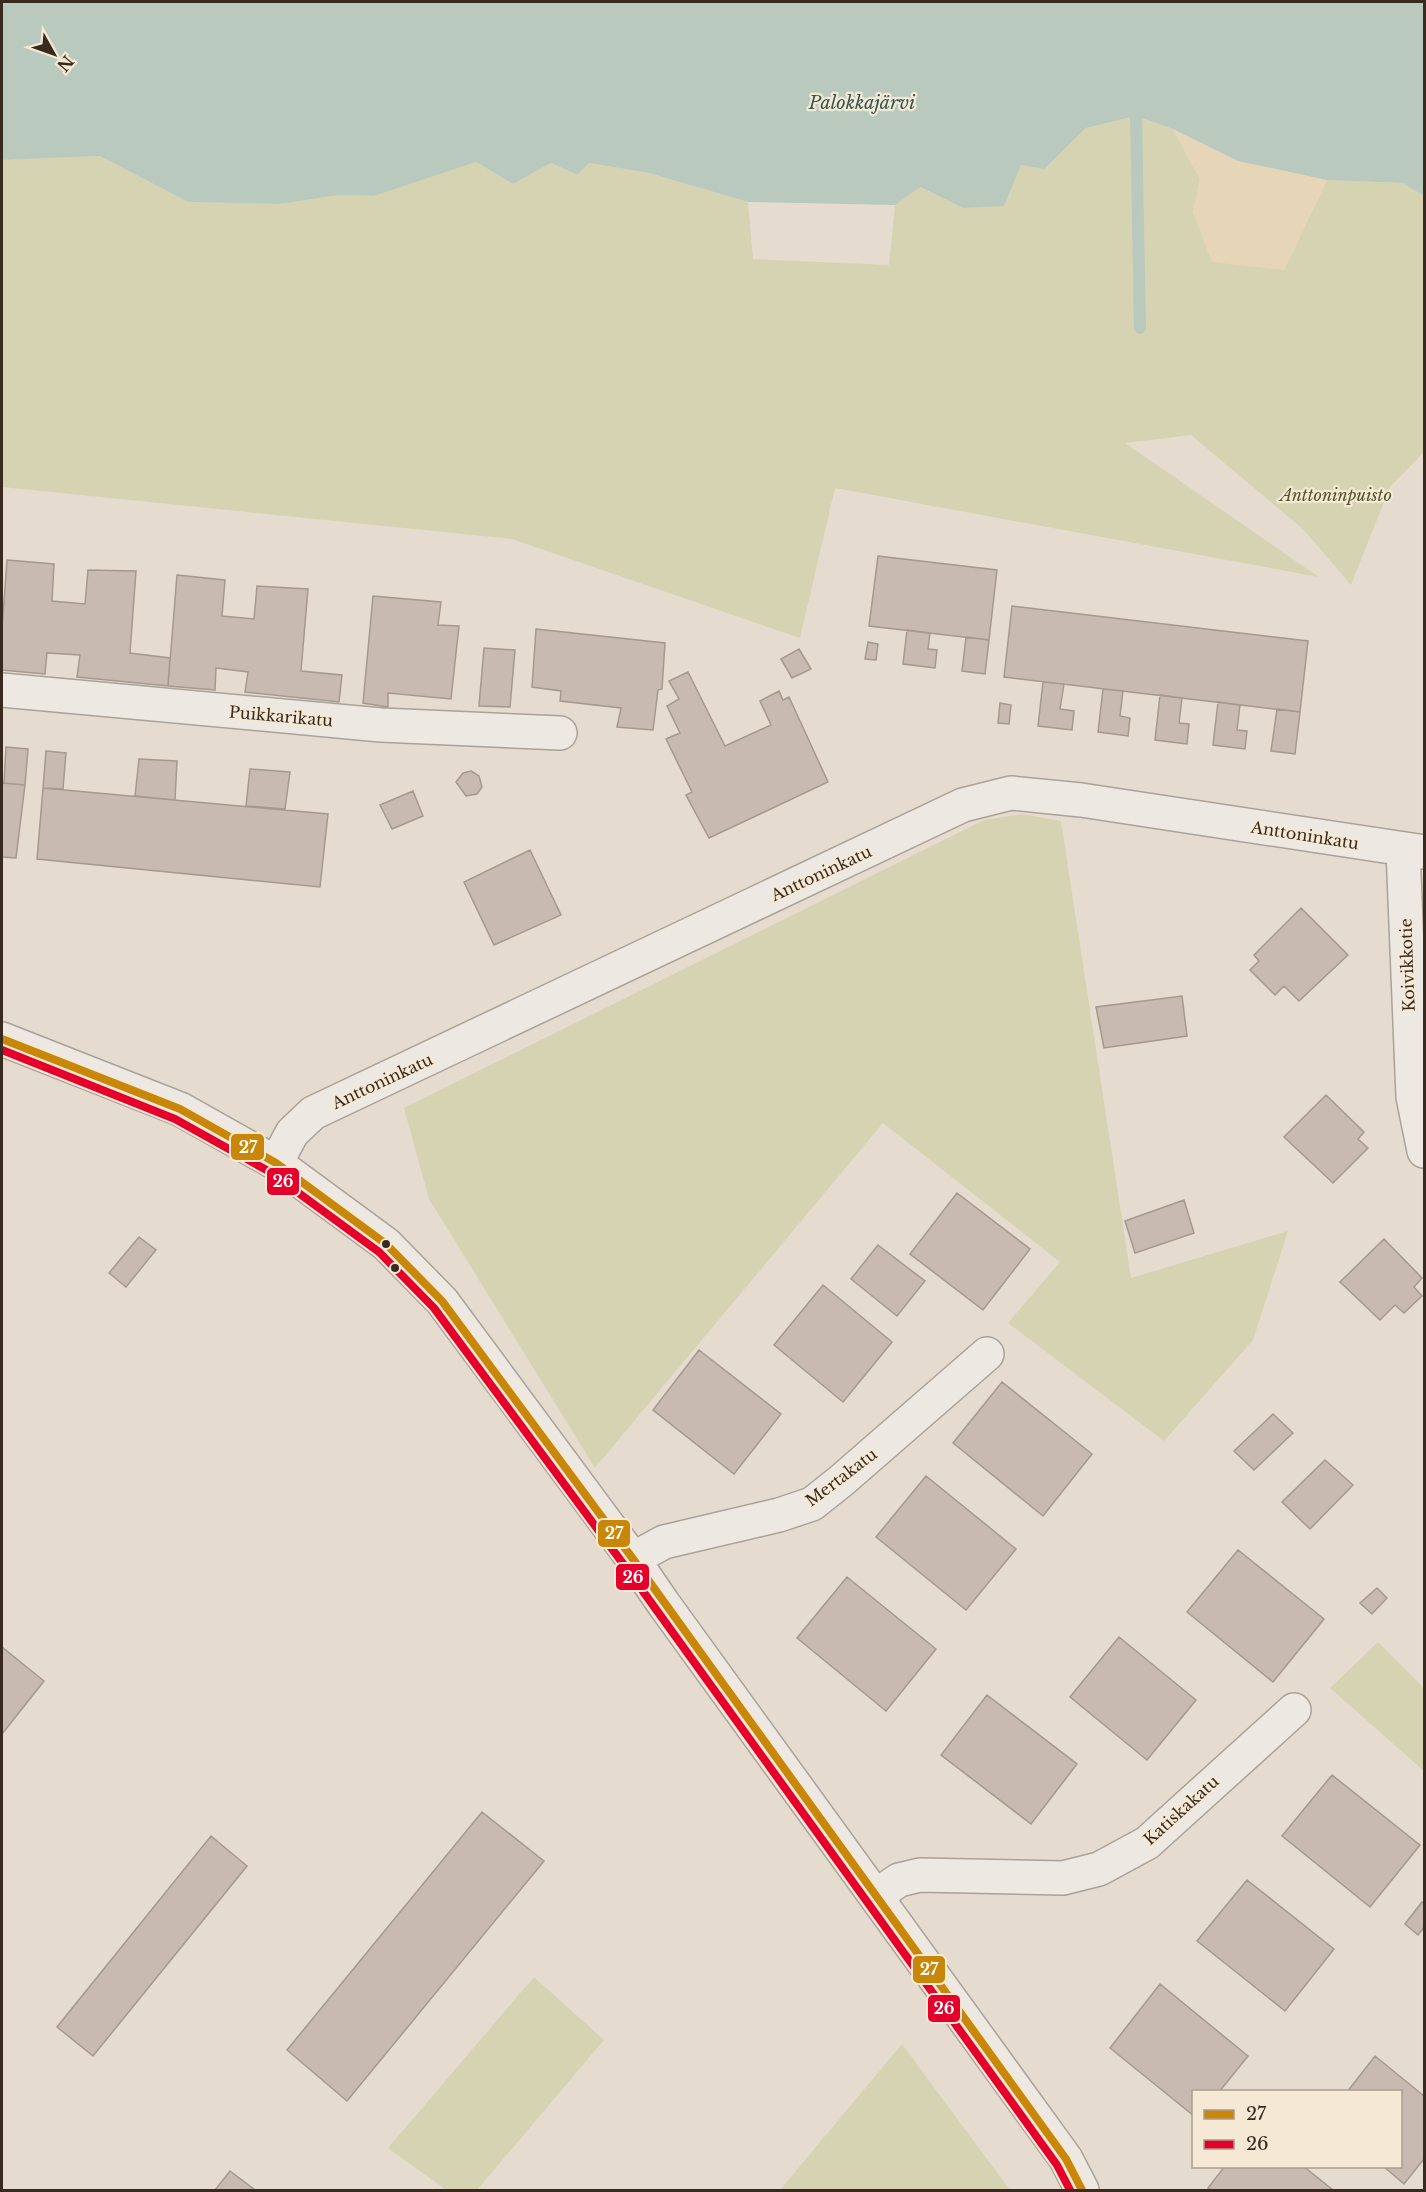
<svg xmlns="http://www.w3.org/2000/svg" width="1426" height="2192" font-family="'Libre Baskerville',serif">
<style>
.green{fill:#d6d3b2}
.sand{fill:#e7d5b8}
.water{fill:#bac9be}
.lines{fill:none;stroke-linecap:round;stroke-linejoin:round}
.stream{stroke:#bac9be;stroke-width:12}
.building{fill:#c8bab0;stroke:#a5988e;stroke-width:1.5}
.minor-casing{stroke:#aaa298;stroke-width:36}
.minor{stroke:#ede8e1;stroke-width:33}
.bus-1-casing{stroke:#f5e9d6;stroke-width:12}
.bus-2-casing{stroke:#f5e9d6;stroke-width:12}
.bus-1{stroke:#c88708;stroke-width:8}
.bus-2{stroke:#e4002b;stroke-width:8}
.bus-dot{fill:#392a20;stroke:#f5e9d6;stroke-width:2}
.labels{text-anchor:middle;stroke-width:4.5;stroke-linejoin:round;paint-order:stroke}
.park-label{font-size:16px;font-style:italic;fill:#4d5527;stroke:#f5e9d6}
.street-label{font-size:16px;fill:#392a20;stroke:#f5e9d6}
.water-label{font-size:18px;font-style:italic;fill:#305852;stroke:#f5e9d6}
.line-badge{stroke:#f5e9d6;stroke-width:2}
.badge-label{font-size:16px;text-anchor:middle;font-weight:bold;fill:#fff}
</style>
<rect width="100%" height="100%" fill="#e5dccf"/>
<path class="green" d="M 1136,116 L 1173,129 L 1200,179 L 1193,213 L 1284,270 L 1327,180 L 1403,183 L 1424,196 L 1424,452 L 1390,487 L 1351,585 L 1303,529 L 1191,435 L 1125,443 L 1319,577 L 835,488 L 800,638 L 512,539 L 2,487 L 2,160 L 100,156 L 188,202 L 280,204 L 339,195 L 374,196 L 476,162 L 513,184 L 551,163 L 576,175 L 589,163 L 649,173 L 748,202 L 753,259 L 889,265 L 895,205 L 919,187 L 963,208 L 1021,164 L 1044,168 L 1086,128 Z
M 1022,814 L 1061,821 L 1131,1278 L 1288,1231 L 1253,1340 L 1164,1441 L 1008,1323 L 1060,1262 L 883,1123 L 595,1468 L 429,1199 L 404,1108 L 984,820 Z
M 1378,1642 L 1424,1688 L 1424,1771 L 1330,1688 Z
M 534,1977 L 604,2040 L 477,2190 L 446,2190 L 388,2148 Z
M 902,2044 L 1010,2190 L 780,2190 Z"/>
<path class="sand" d="M 1173,129 L 1238,161 L 1327,180 L 1284,270 L 1212,262 L 1193,213 L 1200,179 Z"/>
<path class="water" d="M 2,2 L 1424,2 L 1424,196 L 1403,183 L 1327,180 L 1238,161 L 1173,129 L 1136,116 L 1086,128 L 1044,169 L 1021,165 L 1004,206 L 963,208 L 920,187 L 895,205 L 748,202 L 649,173 L 589,163 L 577,175 L 551,163 L 513,184 L 476,162 L 374,196 L 339,195 L 280,204 L 188,202 L 100,156 L 2,160 Z"/>
<g class="lines">
<path class="stream" d="M 1136,116 L 1140,328"/>
</g>
<path class="building" d="M 878,556 L 997,570 L 989,640 L 869,626 Z
M 7,560 L 54,564 L 52,601 L 85,604 L 88,570 L 136,571 L 130,653 L 170,658 L 168,686 L 77,677 L 80,655 L 47,653 L 45,674 L 2,670 L 2,629 Z
M 177,575 L 225,580 L 222,616 L 254,619 L 257,586 L 308,589 L 301,671 L 342,675 L 339,702 L 245,692 L 248,672 L 216,668 L 215,690 L 168,686 Z
M 373,596 L 441,602 L 438,625 L 459,626 L 451,699 L 388,693 L 388,707 L 363,703 Z
M 1012,606 L 1308,641 L 1300,712 L 1004,677 Z
M 536,629 L 665,643 L 662,689 L 658,690 L 653,730 L 617,727 L 621,708 L 560,701 L 561,691 L 532,687 Z
M 907,630 L 930,633 L 928,649 L 937,650 L 935,668 L 903,664 Z
M 966,637 L 989,640 L 985,674 L 962,671 Z
M 868,642 L 878,644 L 876,660 L 865,659 Z
M 484,648 L 515,650 L 510,707 L 479,706 Z
M 799,649 L 811,669 L 792,678 L 781,659 Z
M 688,672 L 725,746 L 771,725 L 760,701 L 779,691 L 783,700 L 789,697 L 828,782 L 709,838 L 686,795 L 692,792 L 666,739 L 680,733 L 667,706 L 679,699 L 669,681 Z
M 1043,682 L 1064,684 L 1060,709 L 1074,711 L 1072,730 L 1038,726 Z
M 1103,689 L 1123,691 L 1120,716 L 1130,718 L 1128,736 L 1098,732 Z
M 1160,695 L 1182,698 L 1179,723 L 1189,724 L 1187,744 L 1155,740 Z
M 1218,702 L 1240,705 L 1237,730 L 1247,731 L 1245,749 L 1213,745 Z
M 1000,703 L 1011,705 L 1009,724 L 998,723 Z
M 1277,709 L 1300,712 L 1295,754 L 1271,751 Z
M 6,747 L 28,749 L 25,785 L 4,783 Z
M 46,751 L 66,753 L 63,789 L 43,788 Z
M 139,759 L 177,761 L 175,800 L 135,796 Z
M 250,769 L 290,772 L 285,809 L 246,806 Z
M 471,771 L 479,776 L 482,787 L 477,794 L 466,796 L 456,782 L 463,773 Z
M 2,783 L 25,785 L 16,858 L 2,857 Z
M 43,788 L 328,814 L 320,887 L 37,859 Z
M 413,791 L 423,816 L 392,829 L 380,805 Z
M 530,850 L 561,915 L 494,945 L 464,882 Z
M 1301,908 L 1348,955 L 1299,1001 L 1284,986 L 1275,995 L 1250,970 L 1259,961 L 1254,955 Z
M 1182,996 L 1187,1036 L 1104,1048 L 1096,1007 Z
M 1326,1095 L 1364,1132 L 1358,1139 L 1368,1148 L 1333,1183 L 1284,1137 Z
M 957,1193 L 1030,1249 L 983,1310 L 910,1254 Z
M 1184,1200 L 1194,1233 L 1135,1253 L 1125,1221 Z
M 139,1237 L 156,1250 L 126,1287 L 109,1273 Z
M 1384,1239 L 1422,1278 L 1414,1287 L 1422,1296 L 1404,1313 L 1395,1305 L 1380,1320 L 1340,1282 Z
M 878,1245 L 925,1281 L 897,1316 L 851,1279 Z
M 823,1285 L 892,1342 L 843,1402 L 774,1345 Z
M 699,1350 L 781,1414 L 734,1474 L 653,1410 Z
M 1002,1382 L 1092,1454 L 1043,1516 L 953,1443 Z
M 1273,1414 L 1293,1433 L 1254,1470 L 1234,1451 Z
M 1325,1460 L 1353,1485 L 1310,1529 L 1282,1502 Z
M 926,1476 L 1016,1549 L 966,1610 L 876,1537 Z
M 1238,1550 L 1324,1619 L 1273,1682 L 1187,1612 Z
M 847,1577 L 936,1649 L 886,1711 L 797,1638 Z
M 1377,1588 L 1387,1598 L 1372,1614 L 1360,1603 Z
M 1119,1637 L 1196,1700 L 1147,1760 L 1070,1697 Z
M 2,1647 L 44,1681 L 2,1734 Z
M 987,1695 L 1077,1764 L 1031,1824 L 941,1755 Z
M 1332,1775 L 1420,1845 L 1370,1907 L 1282,1836 Z
M 482,1812 L 544,1861 L 347,2101 L 287,2050 Z
M 211,1836 L 247,1866 L 93,2056 L 57,2027 Z
M 1247,1880 L 1334,1949 L 1285,2011 L 1197,1941 Z
M 1422,1902 L 1424,1904 L 1424,1927 L 1418,1935 L 1405,1924 Z
M 1160,1984 L 1248,2056 L 1219,2092 L 1194,2092 L 1194,2116 L 1110,2048 Z
M 1375,2056 L 1424,2096 L 1424,2159 L 1404,2184 L 1383,2166 L 1400,2166 L 1400,2092 L 1347,2092 Z
M 1225,2166 L 1303,2166 L 1333,2190 L 1211,2190 L 1208,2188 Z
M 230,2171 L 255,2190 L 215,2190 Z"/>
<g class="lines">
<g class="minor-casing">
<path id="minor" d="M 2,690 L 381,725 L 560,733
M 1403,850 L 1413,1097 L 1424,1151
M 2,1039 L 180,1109 L 276,1163 L 386,1244 L 442,1301 L 633,1559 L 663,1603 L 1066,2159 L 1082,2190
M 276,1163 L 292,1133 L 313,1113 L 963,805 L 1011,793 L 1081,800 L 1424,852
M 633,1559 L 664,1542 L 779,1515 L 812,1504 L 841,1481 L 987,1354
M 877,1895 L 899,1880 L 920,1875 L 1063,1878 L 1099,1869 L 1147,1843 L 1294,1710"/>
</g>
<use href="#minor" class="minor"/>
<g class="bus-1-casing">
<path id="bus-1" d="M 2,1039 L 180,1109 L 276,1163 L 386,1244 L 442,1301 L 633,1559 L 1066,2159 L 1082,2190"/>
</g>
<g class="bus-2-casing">
<path id="bus-2" d="M 2,1050 L 175,1119 L 270,1172 L 379,1252 L 434,1308 L 624,1565 L 1057,2165 L 1070,2190"/>
</g>
<use href="#bus-1" class="bus-1"/>
<use href="#bus-2" class="bus-2"/>
</g>
<g class="bus-dot">
<circle cx="386" cy="1244" r="5"/>
<circle cx="395" cy="1268" r="5"/>
</g>
<g class="labels">
<g class="park-label">
<text x="1336" y="501">Anttoninpuisto</text>
</g>
<g class="street-label">
<text transform="translate(281 716) rotate(5)" y="6">Puikkarikatu</text>
<text transform="translate(1305 835) rotate(9)" y="6">Anttoninkatu</text>
<text transform="translate(821 873) rotate(-25)" y="6">Anttoninkatu</text>
<text transform="translate(1407 965) rotate(-92)" y="6">Koivikkotie</text>
<text transform="translate(382 1081) rotate(-25)" y="6">Anttoninkatu</text>
<text transform="translate(841 1477) rotate(-37)" y="6">Mertakatu</text>
<text transform="translate(1181 1810) rotate(-42)" y="6">Katiskakatu</text>
</g>
<g class="water-label">
<text x="862" y="109">Palokkajärvi</text>
</g>
</g>
<g class="line-badge">
<rect x="230" y="1133" width="35" height="28" rx="6" fill="#c88708"/>
<rect x="266" y="1167" width="34" height="29" rx="6" fill="#e4002b"/>
<rect x="597" y="1519" width="34" height="29" rx="6" fill="#c88708"/>
<rect x="615" y="1563" width="35" height="28" rx="6" fill="#e4002b"/>
<rect x="912" y="1955" width="34" height="29" rx="6" fill="#c88708"/>
<rect x="927" y="1994" width="34" height="29" rx="6" fill="#e4002b"/>
</g>
<g class="badge-label">
<text x="248" y="1153">27</text>
<text x="283" y="1187">26</text>
<text x="614" y="1539">27</text>
<text x="633" y="1583">26</text>
<text x="929" y="1975">27</text>
<text x="944" y="2014">26</text>
</g>
<rect width="1426" height="2192" fill="none" stroke="#392a20" stroke-width="6"/>
<rect x="1192" y="2090" width="210" height="78" fill="#f5e9d6" stroke="#aa9d8d" stroke-width="1.5"/>
<rect x="1204" y="2110" width="30" height="9" fill="#c88708" stroke="#aa9d8d" stroke-width="1.5"/>
<text x="1246" y="2120" font-size="18" fill="#392a20">27</text>
<rect x="1204" y="2140" width="30" height="9" fill="#e4002b" stroke="#aa9d8d" stroke-width="1.5"/>
<text x="1246" y="2150" font-size="18" fill="#392a20">26</text>
<g transform="translate(54 54) rotate(130)" stroke="#f5e9d6" stroke-width="4.5" paint-order="stroke">
<path d="M0-4.5L10 22L0 15L-10 22Z" fill="#392a20"/>
<text y="-9" font-size="16" font-weight="bold" text-anchor="middle" fill="#392a20">N</text>
</g>
</svg>
